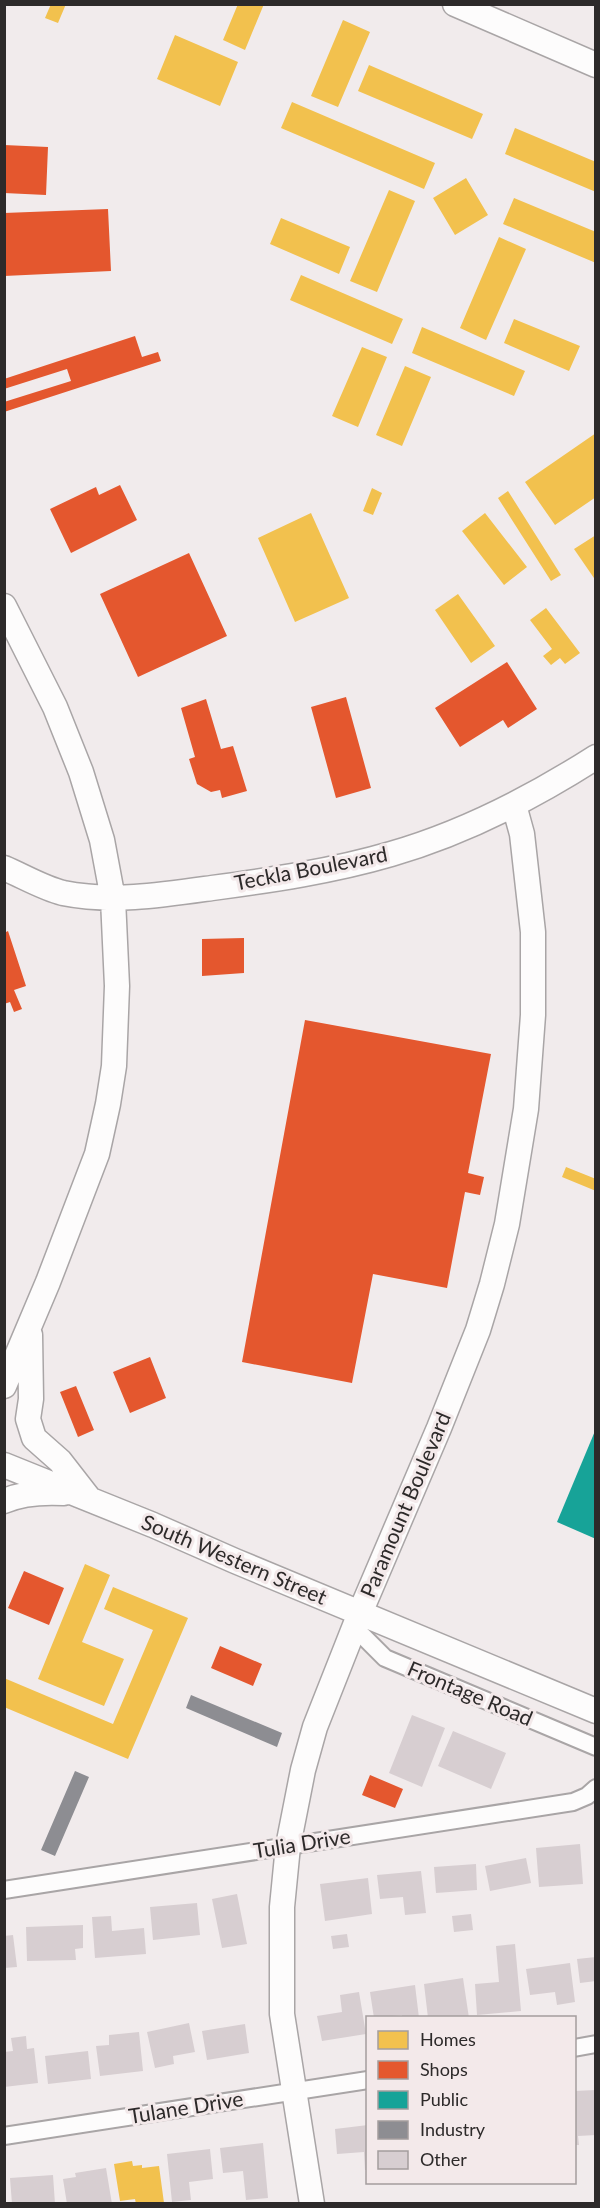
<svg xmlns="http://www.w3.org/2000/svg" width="600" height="2208" font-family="Lato,sans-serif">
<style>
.homes{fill:#f2c14e}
.shops{fill:#e4572e}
.public{fill:#17a398}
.industry{fill:#8d8d92}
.building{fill:#d7ced1}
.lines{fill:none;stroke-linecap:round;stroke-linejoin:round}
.street-casing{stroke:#a9a5a6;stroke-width:20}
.secondary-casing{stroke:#a9a5a6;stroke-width:27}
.street{stroke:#fdfcfc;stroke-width:16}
.secondary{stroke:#fdfcfc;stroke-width:24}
.labels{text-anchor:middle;stroke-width:6;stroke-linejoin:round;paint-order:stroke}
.street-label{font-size:21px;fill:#2d2a2a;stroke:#f3e9ea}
</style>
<rect width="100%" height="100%" fill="#f1ebec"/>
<path class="homes" d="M 51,4 L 66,4 L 58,23 L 45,18 Z
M 238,4 L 264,4 L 245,50 L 223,40 Z
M 343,20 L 370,32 L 338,107 L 311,96 Z
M 175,35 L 238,62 L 220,106 L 157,79 Z
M 369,65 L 483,114 L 472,139 L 358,91 Z
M 292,102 L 435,163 L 424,189 L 281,128 Z
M 515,128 L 596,162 L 596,192 L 505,154 Z
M 466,178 L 488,215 L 455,235 L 433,198 Z
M 389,190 L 415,201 L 377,292 L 350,281 Z
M 514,198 L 596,232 L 596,263 L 503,224 Z
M 281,218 L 350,247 L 339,274 L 270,244 Z
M 499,237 L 526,249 L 486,340 L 460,328 Z
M 301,275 L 403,319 L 392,344 L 290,300 Z
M 514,319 L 580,346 L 569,371 L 504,343 Z
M 422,327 L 525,371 L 514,396 L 412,353 Z
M 362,347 L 387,357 L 358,427 L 332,416 Z
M 405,366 L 431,377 L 402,446 L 376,435 Z
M 596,433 L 596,497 L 555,525 L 525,482 Z
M 372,488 L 382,493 L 373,515 L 363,511 Z
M 508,491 L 561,575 L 551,581 L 498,498 Z
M 311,513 L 349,598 L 295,622 L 258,538 Z
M 485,513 L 527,567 L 504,585 L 462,531 Z
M 596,535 L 596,581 L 574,549 Z
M 458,594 L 495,646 L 471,663 L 435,610 Z
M 546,608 L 580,653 L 565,664 L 560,658 L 551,665 L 543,656 L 552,649 L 530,620 Z
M 566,1167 L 596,1179 L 596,1191 L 562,1177 Z
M 85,1564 L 110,1575 L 82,1642 L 124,1659 L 104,1706 L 38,1679 Z
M 113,1587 L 188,1618 L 128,1759 L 4,1707 L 4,1678 L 113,1724 L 153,1630 L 104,1609 Z
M 132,2161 L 133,2166 L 142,2165 L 142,2168 L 159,2166 L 164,2203 L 136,2204 L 135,2199 L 120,2201 L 114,2164 Z"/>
<path class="shops" d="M 4,145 L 48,147 L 46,195 L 4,193 Z
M 108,209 L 111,271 L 4,276 L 4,213 Z
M 135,336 L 142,357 L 158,352 L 161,361 L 4,412 L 4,402 L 71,381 L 67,369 L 4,389 L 4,379 Z
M 120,485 L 137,520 L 71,553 L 50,509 L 96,487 L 99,495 Z
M 189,553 L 227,636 L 138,677 L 100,594 Z
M 507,662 L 537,709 L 508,728 L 503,720 L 460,747 L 435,708 Z
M 346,697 L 371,788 L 336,798 L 311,707 Z
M 206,699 L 221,749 L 233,746 L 247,791 L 222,798 L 220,790 L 211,792 L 197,784 L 189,759 L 195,757 L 181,708 Z
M 8,931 L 26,986 L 14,990 L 22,1009 L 14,1012 L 10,1002 L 4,1004 L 4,933 Z
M 244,938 L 244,973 L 202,976 L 202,939 Z
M 305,1020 L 491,1054 L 468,1173 L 484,1177 L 480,1195 L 465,1192 L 447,1288 L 373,1274 L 352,1383 L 242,1362 Z
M 150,1357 L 166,1398 L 130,1413 L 113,1372 Z
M 76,1386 L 94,1430 L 78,1437 L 60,1392 Z
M 24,1571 L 64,1588 L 49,1625 L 8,1608 Z
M 220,1646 L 262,1664 L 253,1686 L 211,1668 Z
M 370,1775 L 403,1789 L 395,1808 L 362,1795 Z"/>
<path class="public" d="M 595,1431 L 596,1431 L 596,1539 L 557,1522 Z"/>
<path class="industry" d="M 191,1695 L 282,1733 L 277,1747 L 186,1708 Z
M 75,1771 L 89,1777 L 55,1856 L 41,1850 Z"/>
<path class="building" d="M 412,1715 L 445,1728 L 422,1787 L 389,1773 Z
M 453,1731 L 506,1753 L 491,1789 L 438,1766 Z
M 580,1844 L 583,1884 L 539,1887 L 536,1848 Z
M 526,1858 L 531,1883 L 490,1891 L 485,1866 Z
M 476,1864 L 477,1890 L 436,1893 L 434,1867 Z
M 421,1871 L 426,1913 L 405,1915 L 403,1897 L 380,1899 L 377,1875 Z
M 368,1878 L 372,1914 L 325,1921 L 320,1884 Z
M 237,1894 L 247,1944 L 222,1948 L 212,1899 Z
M 197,1903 L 200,1935 L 153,1940 L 150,1907 Z
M 471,1914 L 473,1930 L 454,1932 L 452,1916 Z
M 111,1916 L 112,1931 L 144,1928 L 146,1954 L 95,1958 L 92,1917 Z
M 83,1925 L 83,1948 L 75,1949 L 76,1960 L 27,1961 L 26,1927 Z
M 347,1934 L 349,1947 L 333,1949 L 331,1936 Z
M 13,1935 L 17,1967 L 4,1968 L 4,1936 Z
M 515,1944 L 521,2011 L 477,2015 L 475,1984 L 499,1982 L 496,1946 Z
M 596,1957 L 596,1981 L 580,1983 L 577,1959 Z
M 570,1963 L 575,2002 L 557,2005 L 555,1992 L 530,1995 L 526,1969 Z
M 463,1978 L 469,2018 L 428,2018 L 424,1984 Z
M 415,1985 L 419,2018 L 402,2018 L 402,2015 L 374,2018 L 370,1992 Z
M 359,1992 L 366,2034 L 322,2041 L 317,2016 L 342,2012 L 340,1995 Z
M 189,2023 L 195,2052 L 173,2056 L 174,2064 L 155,2068 L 147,2032 Z
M 245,2024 L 249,2053 L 207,2060 L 202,2031 Z
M 139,2032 L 143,2071 L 100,2076 L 96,2046 L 109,2045 L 109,2035 Z
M 26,2036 L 27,2049 L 34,2048 L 38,2083 L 4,2087 L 4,2052 L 13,2051 L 11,2038 Z
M 88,2051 L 91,2079 L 48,2084 L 45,2056 Z
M 596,2090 L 596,2135 L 578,2136 L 579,2145 L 574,2145 L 574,2091 Z
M 368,2125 L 368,2170 L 365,2170 L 364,2152 L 337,2154 L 335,2129 Z
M 263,2143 L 268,2198 L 246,2200 L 243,2171 L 223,2173 L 220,2148 Z
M 210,2149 L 213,2179 L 189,2182 L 191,2200 L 172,2202 L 167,2154 Z
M 106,2168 L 112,2204 L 98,2202 L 67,2204 L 63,2179 L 76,2177 L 75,2173 Z
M 53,2175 L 55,2204 L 12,2204 L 10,2178 Z"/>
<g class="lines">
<g class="street-casing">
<path id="street" d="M 354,1627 L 385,1658 L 596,1747
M 4,1890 L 573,1802 L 587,1796 L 596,1788
M 574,2048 L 596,2044
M 4,2136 L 368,2080"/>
</g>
<g class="secondary-casing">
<path id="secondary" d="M 455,4 L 596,65
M 4,606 L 55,707 L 81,772 L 102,840 L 113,899 L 117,986 L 114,1066 L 108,1104 L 97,1154 L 48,1282 L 4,1386
M 4,868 C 23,876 43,888 63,893 C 113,903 163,895 212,888 C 272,880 333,871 391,854 C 464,833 532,798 596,757
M 30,1335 L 31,1399 L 28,1419 L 34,1438 L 60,1461 L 88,1497
M 4,1465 L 153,1525 L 235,1561 L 596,1711
M 4,1501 C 22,1493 45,1492 64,1493
M 312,2204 L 282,2014 L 282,1907 L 288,1846 L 303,1770 L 315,1727 L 360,1613 L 439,1428 L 478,1330 L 492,1284 L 507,1224 L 526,1109 L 533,1015 L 533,932 L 522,834 L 514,805"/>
</g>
<use href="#street" class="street"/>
<use href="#secondary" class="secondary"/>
</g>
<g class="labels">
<g class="street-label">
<text transform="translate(311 869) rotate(-11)" y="7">Teckla Boulevard</text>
<text transform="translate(406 1505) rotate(-67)" y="7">Paramount Boulevard</text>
<text transform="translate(234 1560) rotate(23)" y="7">South Western Street</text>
<text transform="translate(470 1694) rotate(23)" y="7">Frontage Road</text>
<text transform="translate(302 1844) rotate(-9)" y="7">Tulia Drive</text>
<text transform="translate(186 2108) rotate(-9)" y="7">Tulane Drive</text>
</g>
</g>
<rect width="600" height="2208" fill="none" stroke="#2d2a2a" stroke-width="12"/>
<rect x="366" y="2016" width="210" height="168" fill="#f3e9ea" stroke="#a49d9d" stroke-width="1.5"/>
<rect x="378" y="2031" width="30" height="18" fill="#f2c14e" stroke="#a49d9d" stroke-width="1.5"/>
<text x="420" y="2046" font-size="18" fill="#2d2a2a">Homes</text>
<rect x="378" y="2061" width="30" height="18" fill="#e4572e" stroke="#a49d9d" stroke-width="1.5"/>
<text x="420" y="2076" font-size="18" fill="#2d2a2a">Shops</text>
<rect x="378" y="2091" width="30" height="18" fill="#17a398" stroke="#a49d9d" stroke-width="1.5"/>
<text x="420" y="2106" font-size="18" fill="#2d2a2a">Public</text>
<rect x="378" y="2121" width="30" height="18" fill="#8d8d92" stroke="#a49d9d" stroke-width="1.5"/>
<text x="420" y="2136" font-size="18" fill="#2d2a2a">Industry</text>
<rect x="378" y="2151" width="30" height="18" fill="#d7ced1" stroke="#a49d9d" stroke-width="1.5"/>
<text x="420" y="2166" font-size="18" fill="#2d2a2a">Other</text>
</svg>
